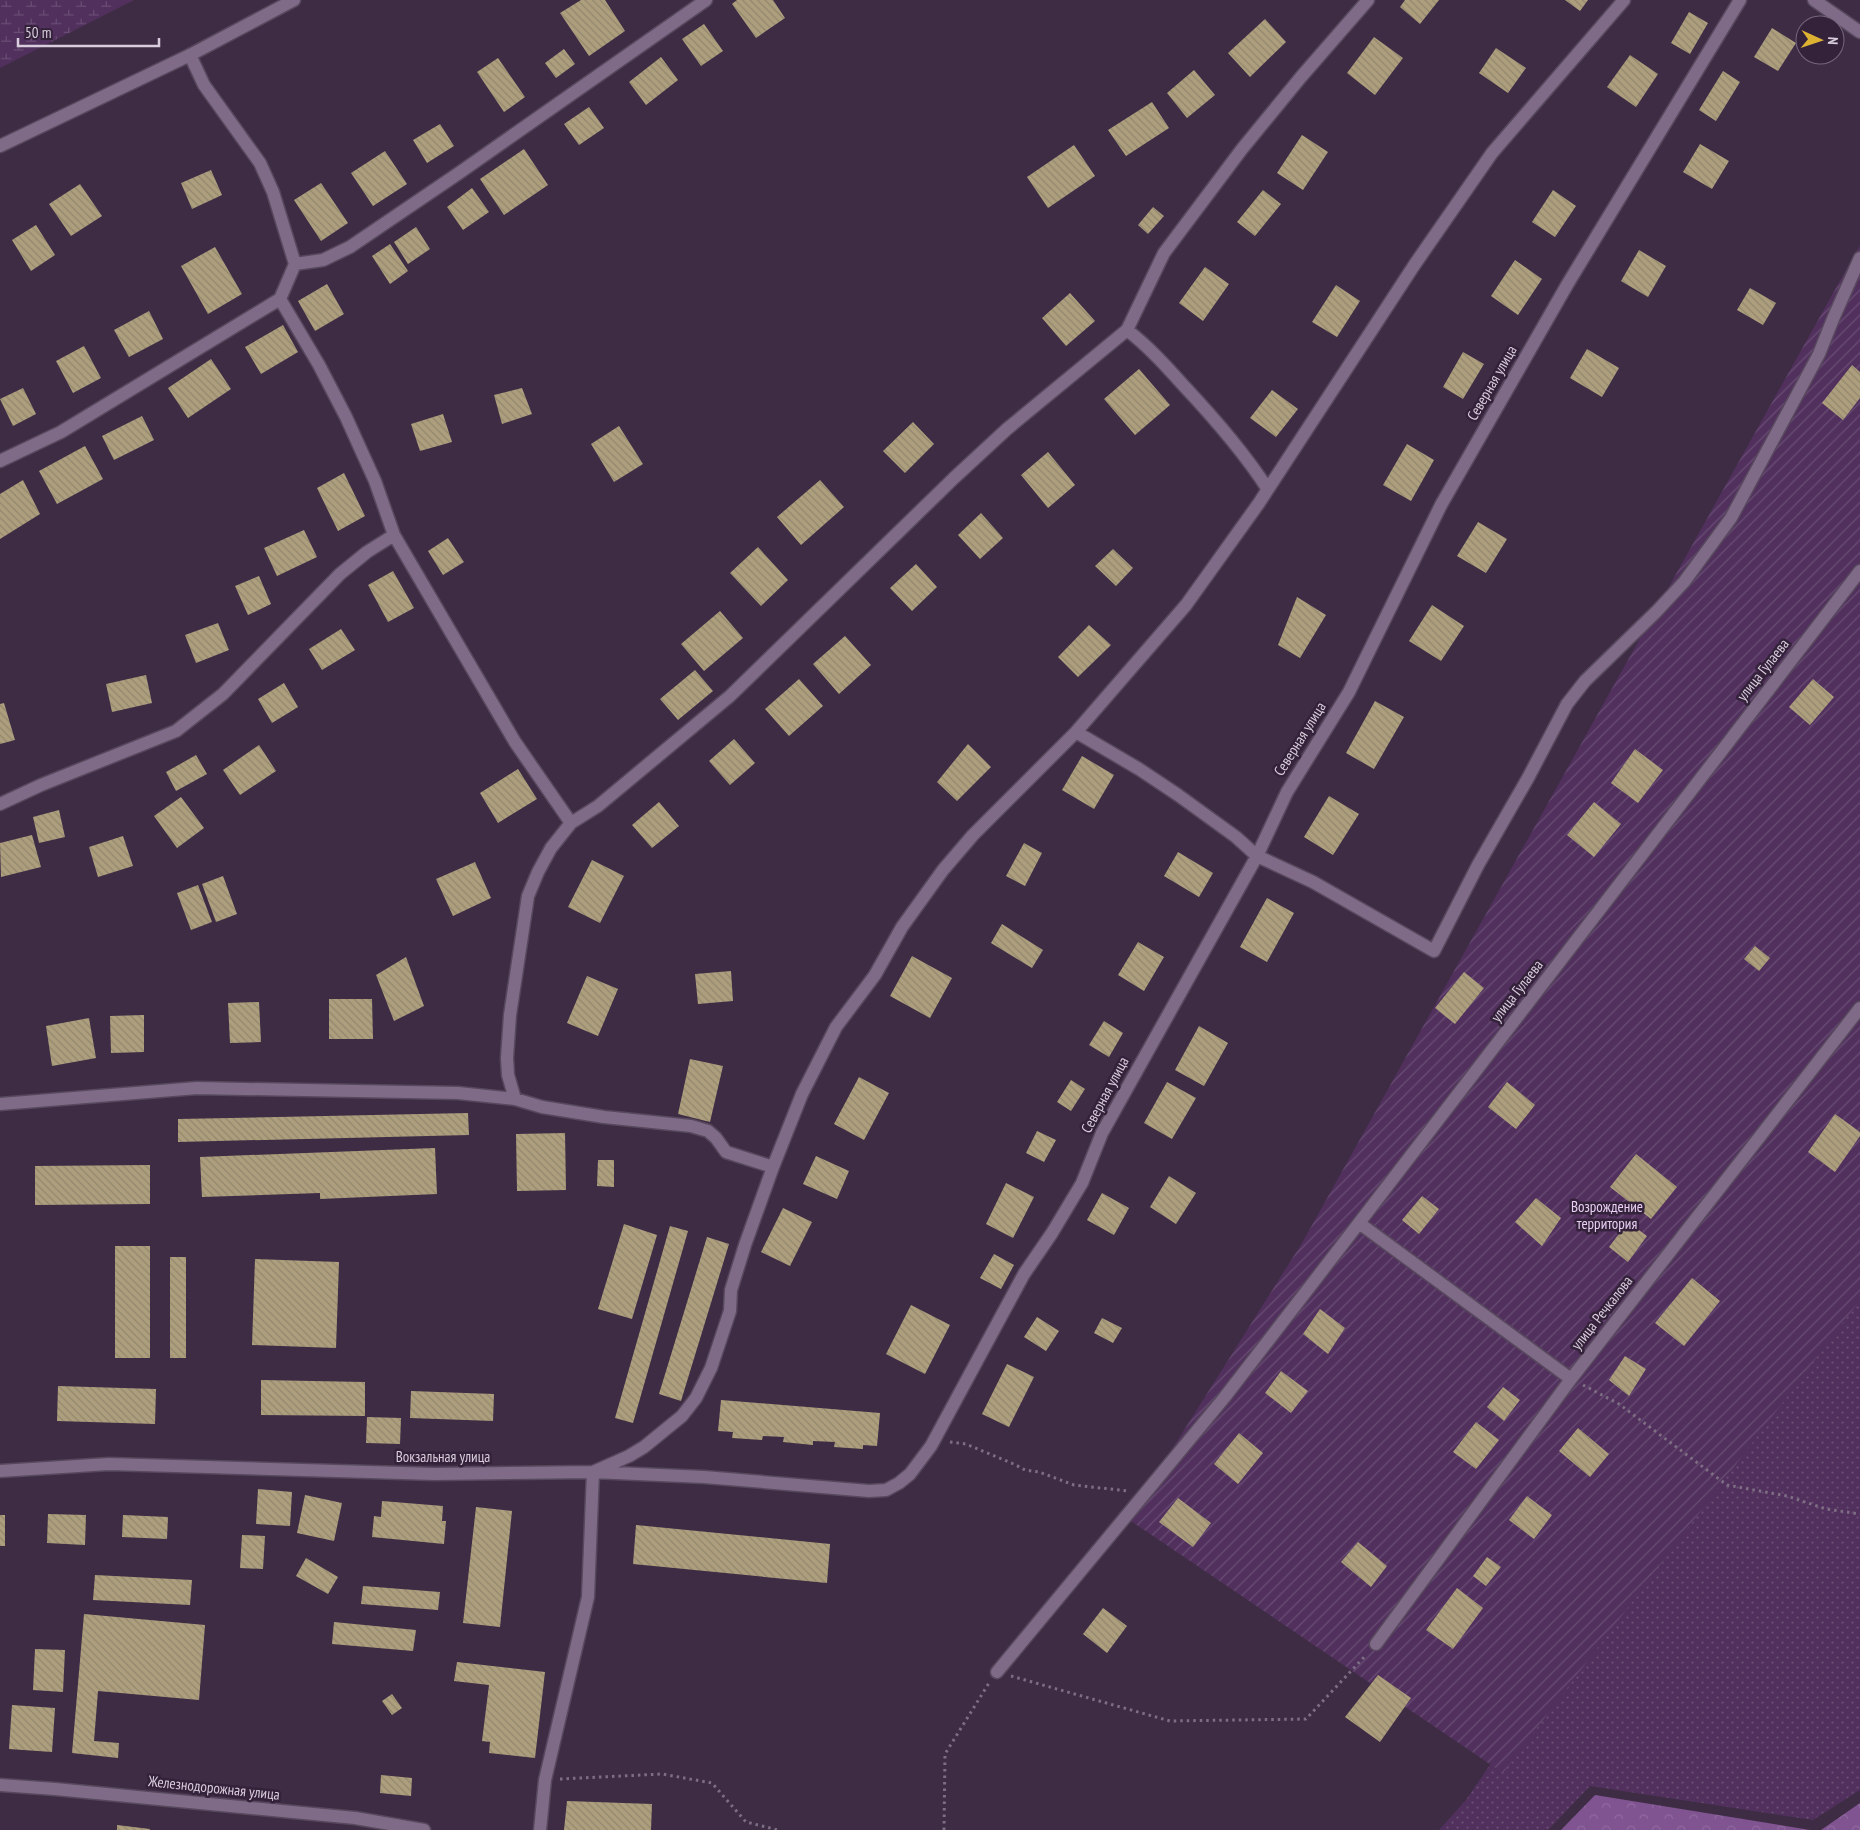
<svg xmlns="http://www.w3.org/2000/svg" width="1860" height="1830" font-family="'PT Sans Narrow',sans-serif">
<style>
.grass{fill:url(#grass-dots)}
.forest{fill:url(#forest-crowns)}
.wetland{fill:url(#wetland-marsh)}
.garden{fill:url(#garden-furrows)}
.building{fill:url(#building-back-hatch)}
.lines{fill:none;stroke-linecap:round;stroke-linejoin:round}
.street-casing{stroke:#57485d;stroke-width:15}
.secondary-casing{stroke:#57485d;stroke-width:15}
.path{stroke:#7e6e83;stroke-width:3;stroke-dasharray:2.5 4;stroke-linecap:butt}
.street{stroke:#7f6a87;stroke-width:12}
.secondary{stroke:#7f6a87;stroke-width:12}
.labels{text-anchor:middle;stroke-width:5;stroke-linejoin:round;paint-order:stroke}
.street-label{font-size:15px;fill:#d9cddd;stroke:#34223b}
.park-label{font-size:15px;fill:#e9d0f4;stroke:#34223b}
</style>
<defs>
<pattern id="grass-dots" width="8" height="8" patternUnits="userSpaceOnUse" patternTransform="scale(1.25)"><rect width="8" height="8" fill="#51305d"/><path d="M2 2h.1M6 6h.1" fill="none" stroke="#694d74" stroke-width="1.8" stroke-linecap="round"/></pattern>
<pattern id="forest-crowns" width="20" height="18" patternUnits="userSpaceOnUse" patternTransform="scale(1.25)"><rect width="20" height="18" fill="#805391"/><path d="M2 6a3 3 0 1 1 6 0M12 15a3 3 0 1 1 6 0" fill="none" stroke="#916ba0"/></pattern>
<pattern id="wetland-marsh" width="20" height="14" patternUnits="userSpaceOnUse" patternTransform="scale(1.25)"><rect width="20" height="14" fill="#51305d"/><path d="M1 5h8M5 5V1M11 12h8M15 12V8" fill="none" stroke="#694d74"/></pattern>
<pattern id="garden-furrows" width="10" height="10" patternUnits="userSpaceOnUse" patternTransform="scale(1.25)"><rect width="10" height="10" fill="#51305d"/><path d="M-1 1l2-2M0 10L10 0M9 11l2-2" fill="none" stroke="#694d74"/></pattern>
<pattern id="building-back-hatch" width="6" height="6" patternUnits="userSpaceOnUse" patternTransform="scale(1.25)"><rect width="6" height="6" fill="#ad9f7d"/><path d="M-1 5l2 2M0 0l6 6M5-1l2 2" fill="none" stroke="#92876e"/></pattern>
</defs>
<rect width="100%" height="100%" fill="#3e2c45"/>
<path class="grass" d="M 1860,1249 L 1860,1790 L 1813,1820 L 1590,1786 L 1548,1830 L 1439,1830 L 1466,1800 L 1524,1715 Z"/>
<path class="forest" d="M 1595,1795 L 1810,1830 L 1561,1830 Z
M 1860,1803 L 1860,1830 L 1821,1830 Z"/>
<path class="wetland" d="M 0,0 L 134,0 L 0,68 Z"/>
<path class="garden" d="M 1860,245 L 1860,1300 L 1503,1773 L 1128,1519 L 1302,1243 Z"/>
<path class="building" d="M 581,0 L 605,0 L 625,31 L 589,56 L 560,13 Z
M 737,0 L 773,0 L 785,18 L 756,38 L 732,4 Z
M 1405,0 L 1439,0 L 1420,24 L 1400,7 Z
M 1565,0 L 1588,0 L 1580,11 Z
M 1689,12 L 1708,23 L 1690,54 L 1671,43 Z
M 1265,19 L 1286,42 L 1250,77 L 1228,53 Z
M 704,24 L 723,51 L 701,66 L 682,39 Z
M 1772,28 L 1796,43 L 1778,71 L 1754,57 Z
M 1374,37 L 1403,58 L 1375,95 L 1347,73 Z
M 1496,48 L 1526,68 L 1508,93 L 1479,73 Z
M 564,49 L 575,64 L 556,78 L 545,63 Z
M 1630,55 L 1658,74 L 1636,107 L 1607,87 Z
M 661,57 L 678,80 L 646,105 L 629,82 Z
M 498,58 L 525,97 L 504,112 L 477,72 Z
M 1194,70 L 1215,95 L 1187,118 L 1167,93 Z
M 1723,71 L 1740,82 L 1716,121 L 1699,110 Z
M 1152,102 L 1169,128 L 1126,156 L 1108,130 Z
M 589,107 L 604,128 L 579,145 L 564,124 Z
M 440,124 L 454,146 L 427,163 L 413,140 Z
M 1302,135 L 1328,152 L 1303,190 L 1277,173 Z
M 1700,144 L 1729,161 L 1712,189 L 1683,172 Z
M 1074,145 L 1095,176 L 1048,208 L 1027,177 Z
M 524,149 L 548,185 L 504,215 L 480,179 Z
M 385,151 L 407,184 L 373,206 L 351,173 Z
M 211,170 L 222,195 L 192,209 L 181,183 Z
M 321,183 L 348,223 L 321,241 L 294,200 Z
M 80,184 L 102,216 L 71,236 L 49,204 Z
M 472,188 L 489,212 L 463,230 L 447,207 Z
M 1263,190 L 1281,204 L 1255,236 L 1237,222 Z
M 1553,190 L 1576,206 L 1555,237 L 1532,222 Z
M 1153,207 L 1164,216 L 1148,234 L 1138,225 Z
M 36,225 L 55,255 L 31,271 L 12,240 Z
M 416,227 L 430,249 L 408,264 L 394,242 Z
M 390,244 L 408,271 L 390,284 L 372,256 Z
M 215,247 L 242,294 L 208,314 L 181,266 Z
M 1639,250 L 1666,266 L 1648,297 L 1621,281 Z
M 1515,260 L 1542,279 L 1518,315 L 1491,296 Z
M 1205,267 L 1229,284 L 1203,321 L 1179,303 Z
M 327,284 L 344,314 L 315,331 L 298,301 Z
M 1336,285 L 1360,301 L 1337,337 L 1312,322 Z
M 1750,288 L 1776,303 L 1763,325 L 1737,310 Z
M 1070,293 L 1095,321 L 1066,346 L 1042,318 Z
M 149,311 L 163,339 L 129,357 L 114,330 Z
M 283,325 L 298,352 L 261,374 L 245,347 Z
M 84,346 L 101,378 L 73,393 L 56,361 Z
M 1587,349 L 1619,368 L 1602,397 L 1570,378 Z
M 1463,352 L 1484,364 L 1463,399 L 1443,387 Z
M 211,359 L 231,389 L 188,418 L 168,388 Z
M 1852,365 L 1860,372 L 1860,398 L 1843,420 L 1822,403 Z
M 1139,369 L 1170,405 L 1135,435 L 1104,399 Z
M 23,388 L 36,414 L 13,426 L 0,399 Z
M 522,388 L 532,414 L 502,424 L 494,395 Z
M 1272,390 L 1298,409 L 1276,437 L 1250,418 Z
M 443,414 L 452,442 L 420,451 L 411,424 Z
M 142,416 L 154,440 L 114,460 L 102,436 Z
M 913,422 L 934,444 L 905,473 L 883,451 Z
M 619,426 L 643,464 L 614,482 L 591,444 Z
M 1407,444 L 1434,460 L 1411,501 L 1383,485 Z
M 85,446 L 103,479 L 57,504 L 39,471 Z
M 1048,452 L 1075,485 L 1048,508 L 1021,475 Z
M 344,473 L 365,516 L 338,531 L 317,488 Z
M 23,480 L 40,514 L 0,539 L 0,494 Z
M 820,480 L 844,507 L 801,545 L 777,517 Z
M 981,513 L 1003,538 L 980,559 L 958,535 Z
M 1478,522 L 1507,539 L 1486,573 L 1457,556 Z
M 304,530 L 317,557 L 277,576 L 264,548 Z
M 448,538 L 464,562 L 443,575 L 428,551 Z
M 758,547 L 788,580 L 761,606 L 730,573 Z
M 1113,549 L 1133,568 L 1116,586 L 1095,566 Z
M 916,564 L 937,587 L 912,611 L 890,588 Z
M 393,571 L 414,608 L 388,622 L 368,585 Z
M 259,576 L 271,604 L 248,615 L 235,586 Z
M 1297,597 L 1326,615 L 1300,658 L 1278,645 Z
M 1432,605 L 1464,626 L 1441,661 L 1409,641 Z
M 720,611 L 743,638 L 704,671 L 681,644 Z
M 218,623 L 229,650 L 196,663 L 185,635 Z
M 1089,625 L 1111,645 L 1078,677 L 1058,657 Z
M 341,629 L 355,650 L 322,670 L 309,649 Z
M 845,636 L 871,665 L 839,694 L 813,664 Z
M 695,670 L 713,691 L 678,720 L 660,699 Z
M 146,675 L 152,703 L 112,712 L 106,684 Z
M 799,679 L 823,706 L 789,736 L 765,709 Z
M 1813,679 L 1834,697 L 1810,725 L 1789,707 Z
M 284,683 L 298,707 L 272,723 L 258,699 Z
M 1375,701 L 1404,717 L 1374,769 L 1346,753 Z
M 4,703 L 15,740 L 0,744 L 0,704 Z
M 734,739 L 755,763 L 730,785 L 709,761 Z
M 968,744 L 991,767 L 957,801 L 937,782 Z
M 259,745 L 276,771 L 240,795 L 223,770 Z
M 1635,749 L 1663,770 L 1638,803 L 1611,783 Z
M 196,755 L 207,774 L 176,791 L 166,772 Z
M 1082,756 L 1114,775 L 1094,809 L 1062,790 Z
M 518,769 L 537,799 L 498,823 L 480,793 Z
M 1329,796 L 1359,814 L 1333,855 L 1304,837 Z
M 181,797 L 204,828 L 177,848 L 154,816 Z
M 659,802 L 679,826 L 652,848 L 632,825 Z
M 1594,802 L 1621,824 L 1594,857 L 1567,835 Z
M 59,810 L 65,837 L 39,843 L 33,817 Z
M 32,835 L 41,867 L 1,877 L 0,843 Z
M 123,836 L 133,866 L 98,877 L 89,847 Z
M 1024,843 L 1042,853 L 1025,886 L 1006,876 Z
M 1178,852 L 1213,873 L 1199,897 L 1164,876 Z
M 592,860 L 624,876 L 600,923 L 568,907 Z
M 475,862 L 491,898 L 453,916 L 436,879 Z
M 223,876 L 237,914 L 216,922 L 202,884 Z
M 198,885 L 212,922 L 191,930 L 177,893 Z
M 1267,898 L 1294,913 L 1267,962 L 1240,947 Z
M 1002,924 L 1043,950 L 1032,968 L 991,943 Z
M 1138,942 L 1164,957 L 1144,991 L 1118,975 Z
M 1755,946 L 1770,958 L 1759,971 L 1744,959 Z
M 912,956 L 952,978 L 930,1018 L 890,996 Z
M 406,957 L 424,1006 L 394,1021 L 376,975 Z
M 731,971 L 733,1001 L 698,1004 L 695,974 Z
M 1464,972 L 1484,988 L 1455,1024 L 1435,1008 Z
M 587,976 L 618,989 L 598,1036 L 567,1023 Z
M 329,999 L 372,999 L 373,1039 L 329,1039 Z
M 259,1002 L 261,1042 L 230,1043 L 228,1003 Z
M 144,1015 L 144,1052 L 111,1053 L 110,1016 Z
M 89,1018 L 96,1058 L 52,1066 L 46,1026 Z
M 1104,1021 L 1123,1033 L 1109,1057 L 1089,1045 Z
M 1199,1026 L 1228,1043 L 1204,1086 L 1175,1070 Z
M 690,1059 L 723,1066 L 710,1122 L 678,1114 Z
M 859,1077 L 889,1093 L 864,1140 L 834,1124 Z
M 1071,1080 L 1085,1089 L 1071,1111 L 1057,1102 Z
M 1167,1082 L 1196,1098 L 1172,1139 L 1144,1123 Z
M 1507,1082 L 1535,1105 L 1516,1129 L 1488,1107 Z
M 468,1113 L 469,1135 L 178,1142 L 178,1119 Z
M 1835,1114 L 1860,1132 L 1860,1136 L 1835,1172 L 1808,1152 Z
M 1037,1131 L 1056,1140 L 1044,1162 L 1026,1153 Z
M 565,1133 L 566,1190 L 517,1191 L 516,1134 Z
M 435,1148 L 437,1194 L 320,1199 L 320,1193 L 202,1197 L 200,1157 Z
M 1636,1154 L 1677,1187 L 1651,1219 L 1610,1187 Z
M 816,1156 L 849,1171 L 837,1199 L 803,1184 Z
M 598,1160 L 614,1160 L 614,1187 L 597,1186 Z
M 150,1165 L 150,1204 L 35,1205 L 35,1166 Z
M 1169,1176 L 1196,1193 L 1176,1224 L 1150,1207 Z
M 1006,1183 L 1034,1197 L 1013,1238 L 986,1224 Z
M 1102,1193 L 1129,1208 L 1114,1235 L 1087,1220 Z
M 1422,1196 L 1439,1209 L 1419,1234 L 1402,1220 Z
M 1536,1198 L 1561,1218 L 1542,1246 L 1515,1222 Z
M 783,1208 L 812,1222 L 790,1266 L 761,1252 Z
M 1628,1222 L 1647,1236 L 1628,1262 L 1609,1247 Z
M 624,1224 L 657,1235 L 632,1319 L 598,1309 Z
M 670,1226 L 688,1231 L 633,1423 L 615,1418 Z
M 707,1237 L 729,1244 L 681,1401 L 659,1394 Z
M 115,1246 L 150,1246 L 150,1358 L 115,1358 Z
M 994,1254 L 1014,1265 L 1001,1289 L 980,1278 Z
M 170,1257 L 186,1257 L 186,1358 L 170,1358 Z
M 255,1259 L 339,1262 L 336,1348 L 252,1345 Z
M 1692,1278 L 1720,1301 L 1684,1346 L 1655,1323 Z
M 911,1305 L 950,1325 L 925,1374 L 886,1354 Z
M 1320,1309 L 1345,1328 L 1328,1354 L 1303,1334 Z
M 1037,1317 L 1059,1331 L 1046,1351 L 1024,1337 Z
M 1102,1318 L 1122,1328 L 1113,1343 L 1094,1333 Z
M 1625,1356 L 1646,1369 L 1629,1396 L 1609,1380 Z
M 1007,1364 L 1034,1377 L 1009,1427 L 982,1414 Z
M 1281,1371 L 1308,1391 L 1291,1413 L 1265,1393 Z
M 261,1380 L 365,1382 L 365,1416 L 261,1415 Z
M 58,1386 L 156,1389 L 155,1424 L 57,1421 Z
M 1503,1387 L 1520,1400 L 1504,1421 L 1487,1407 Z
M 411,1391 L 494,1394 L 493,1421 L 410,1418 Z
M 721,1400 L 880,1413 L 877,1446 L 863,1445 L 863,1449 L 834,1447 L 835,1442 L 813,1441 L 813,1445 L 783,1442 L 784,1437 L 763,1436 L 762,1440 L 732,1438 L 733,1432 L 718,1431 Z
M 367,1417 L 401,1418 L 400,1444 L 366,1443 Z
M 1476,1422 L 1499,1440 L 1476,1469 L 1453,1452 Z
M 1578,1428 L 1609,1454 L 1590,1477 L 1559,1451 Z
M 1239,1433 L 1263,1453 L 1238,1484 L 1214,1464 Z
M 258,1489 L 292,1492 L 290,1526 L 256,1524 Z
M 305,1495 L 342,1503 L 334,1541 L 297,1533 Z
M 1527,1496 L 1552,1515 L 1534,1539 L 1509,1520 Z
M 1178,1498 L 1211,1523 L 1193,1547 L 1159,1522 Z
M 382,1501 L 443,1506 L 442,1521 L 446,1521 L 444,1544 L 372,1537 L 374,1516 L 381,1517 Z
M 476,1507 L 512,1511 L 500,1627 L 463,1623 Z
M 48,1514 L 86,1515 L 85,1545 L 47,1543 Z
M 0,1515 L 5,1515 L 5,1546 L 0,1546 Z
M 123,1515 L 168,1517 L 167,1539 L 122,1537 Z
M 636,1525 L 830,1544 L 827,1583 L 633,1564 Z
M 242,1535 L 265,1536 L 263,1569 L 240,1568 Z
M 1358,1542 L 1387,1566 L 1371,1587 L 1341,1562 Z
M 1487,1557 L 1501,1567 L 1486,1586 L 1473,1576 Z
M 306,1558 L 338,1577 L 328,1594 L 296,1576 Z
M 95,1575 L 192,1580 L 190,1605 L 93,1600 Z
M 363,1586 L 440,1592 L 438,1610 L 361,1604 Z
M 1457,1588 L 1483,1608 L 1453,1649 L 1426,1630 Z
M 1103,1608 L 1127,1626 L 1107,1653 L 1083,1634 Z
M 84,1614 L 205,1625 L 199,1700 L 98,1691 L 94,1741 L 119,1743 L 118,1758 L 72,1753 Z
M 334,1622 L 416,1630 L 413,1651 L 332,1644 Z
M 35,1649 L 65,1650 L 63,1692 L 33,1690 Z
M 457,1662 L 545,1672 L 535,1758 L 489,1753 L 490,1742 L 482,1741 L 489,1685 L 454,1681 Z
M 1378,1675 L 1411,1698 L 1380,1742 L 1345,1717 Z
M 392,1694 L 402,1708 L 392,1715 L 382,1701 Z
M 12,1705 L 55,1708 L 52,1752 L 9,1749 Z
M 381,1775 L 412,1778 L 411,1796 L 380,1793 Z
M 567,1801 L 652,1804 L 651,1830 L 564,1830 Z
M 117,1825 L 150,1829 L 150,1830 L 117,1830 Z"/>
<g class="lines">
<g class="street-casing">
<path id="street" d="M 1814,0 L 1860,32
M 190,55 L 204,85 L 260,163 L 273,192 L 295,264 L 280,299 L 319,365 L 346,417 L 375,481 L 394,535 L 515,742 L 571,823
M 295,264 L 323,260 L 350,247 L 459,173 L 706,0
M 1127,330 C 1148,346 1166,366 1184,386 C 1214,418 1243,451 1267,488
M 0,461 L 61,432 L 280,299
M 1076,732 L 1139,769 L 1178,795 L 1236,837 L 1257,856 L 1313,882 L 1434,951 L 1478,865 L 1528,778 L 1567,704 L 1585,681 L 1656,612 L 1684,582 L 1731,518 L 1819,354 L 1833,319 L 1860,258
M 0,804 L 41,785 L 176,731 L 223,694 L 340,574 L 367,552 L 394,535
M 515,1099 L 508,1075 L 507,1058 L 510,1015 L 528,896 L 538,872 L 551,848 L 571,823 L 598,806 L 730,696 L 954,478 L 1007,429 L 1127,330 L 1164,253 L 1242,149 L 1301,77 L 1368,0
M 0,1104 L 197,1088 L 458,1093 L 515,1099 L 542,1107 L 604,1117 L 691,1126 L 708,1131 L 716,1138 L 726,1152 L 773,1167 L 745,1245 L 731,1290 L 730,1311 L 711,1368 L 696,1398 L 682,1416 L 644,1447 L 629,1456 L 593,1472 L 588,1597 L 545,1780 L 540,1830
M 773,1167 L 802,1094 L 836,1027 L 875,975 L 902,927 L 943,870 L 973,835 L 1076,732 L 1186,605 L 1259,503 L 1415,264 L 1492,153 L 1624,0
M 1571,1379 L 1359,1223 L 1860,571
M 0,1471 L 109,1464 L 435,1474 L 593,1472 L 704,1477 L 869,1491 L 886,1490 L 899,1483 L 910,1474 L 931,1446 L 1024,1274 L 1052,1233 L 1082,1183 L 1102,1133 L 1257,856 L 1287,792 L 1349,692 L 1441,505 L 1567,285 L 1740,0
M 1376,1644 L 1571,1379 L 1860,1008
M 997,1672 L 1224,1398 L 1359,1223
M 0,1785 L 55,1789 L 355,1818 L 424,1830"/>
</g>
<g class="secondary-casing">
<path id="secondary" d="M 0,146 L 190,55 L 294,0"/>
</g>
<path class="path" d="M 1583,1385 L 1619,1404 L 1727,1485 L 1787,1496 L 1826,1509 L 1860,1514
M 950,1442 L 966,1444 L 1014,1464 L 1025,1470 L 1039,1472 L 1074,1485 L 1128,1491
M 1011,1676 L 1170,1721 L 1306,1719 L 1366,1655
M 560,1779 L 662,1774 L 712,1783 L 746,1822 L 778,1830
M 944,1830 L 945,1754 L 989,1683"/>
<use href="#street" class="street"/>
<use href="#secondary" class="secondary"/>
</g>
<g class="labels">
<g class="street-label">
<text transform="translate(1492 383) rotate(-60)" y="5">Северная улица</text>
<text transform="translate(1763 670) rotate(-52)" y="5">улица Гулаева</text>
<text transform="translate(1300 739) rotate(-58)" y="5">Северная улица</text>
<text transform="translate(1517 991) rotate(-52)" y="5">улица Гулаева</text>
<text transform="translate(1105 1095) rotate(-62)" y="5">Северная улица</text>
<text transform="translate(1602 1313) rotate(-52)" y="5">улица Речкалова</text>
<text x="443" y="1462">Вокзальная улица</text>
<text transform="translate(214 1788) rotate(6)" y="5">Железнодорожная улица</text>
</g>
<g class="park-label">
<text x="1607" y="1212">Возрождение<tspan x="1607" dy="17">территория</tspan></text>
</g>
</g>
<g transform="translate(1820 40) rotate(93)"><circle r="24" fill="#34223b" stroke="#76667c"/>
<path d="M0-4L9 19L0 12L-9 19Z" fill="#ddb233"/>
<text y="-8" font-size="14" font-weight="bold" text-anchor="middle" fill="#d9cddd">N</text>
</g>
<path d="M18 38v8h141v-8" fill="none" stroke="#d9cddd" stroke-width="2.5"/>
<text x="25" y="38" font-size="15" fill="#d9cddd" stroke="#34223b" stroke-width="4" paint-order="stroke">50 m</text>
</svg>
